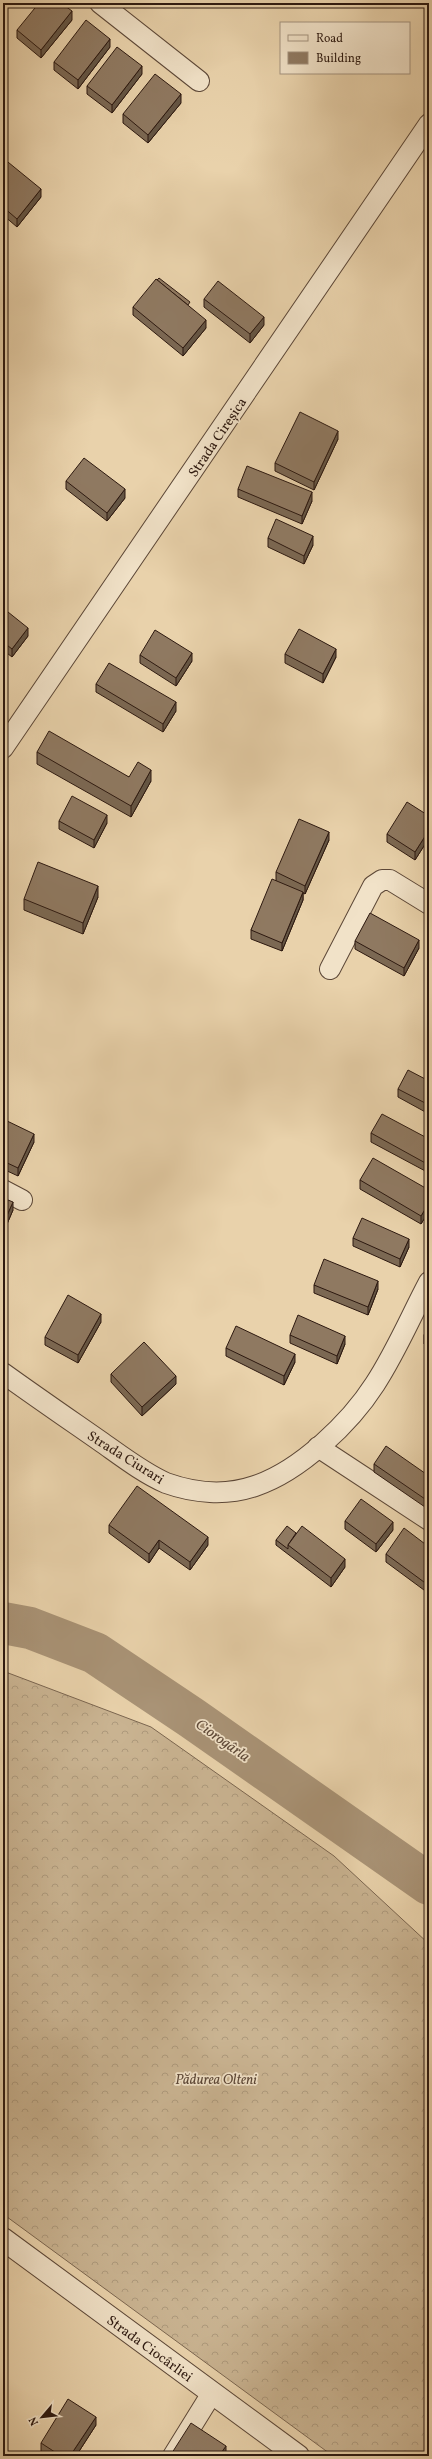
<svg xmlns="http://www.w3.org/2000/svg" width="432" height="2459" font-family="Vollkorn,serif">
<defs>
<pattern id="forest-crowns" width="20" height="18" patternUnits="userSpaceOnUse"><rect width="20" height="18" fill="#c9b391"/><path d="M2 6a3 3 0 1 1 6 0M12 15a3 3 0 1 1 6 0" fill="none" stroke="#ad997c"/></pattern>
</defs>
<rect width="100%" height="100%" fill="#e9d2ab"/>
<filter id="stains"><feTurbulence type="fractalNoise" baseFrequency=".005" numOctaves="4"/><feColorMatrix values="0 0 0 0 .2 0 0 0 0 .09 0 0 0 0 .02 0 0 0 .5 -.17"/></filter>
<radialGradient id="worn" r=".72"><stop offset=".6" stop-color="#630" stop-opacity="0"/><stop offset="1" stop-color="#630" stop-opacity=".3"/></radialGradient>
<polygon fill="url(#forest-crowns)" stroke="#7b6650" points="3,1671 151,1727 334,1856 429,1944 429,2456 333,2456 3,2214"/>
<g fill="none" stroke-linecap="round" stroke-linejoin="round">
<polyline stroke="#a99376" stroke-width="42" points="3,1623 30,1628 95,1653 192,1718 429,1884"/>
<defs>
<g id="minor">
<polyline points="100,3 199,81"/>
<polyline points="3,748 429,124"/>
<polyline points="330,969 373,886 382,880 390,880 429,904"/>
<polyline points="3,1190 22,1200"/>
<path d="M3,1373C35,1396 67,1418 100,1441C120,1455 143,1473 166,1483C194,1493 226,1496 255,1486C300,1471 350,1423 375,1384C396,1352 411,1316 429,1282"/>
<polyline points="318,1447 429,1520"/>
<polyline points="173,2456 212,2393"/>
</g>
<polyline id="tertiary" points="3,2239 298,2456"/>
</defs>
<use href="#minor" stroke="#5c4737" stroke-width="22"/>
<use href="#tertiary" stroke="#5c4737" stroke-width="24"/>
<use href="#minor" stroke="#f1e2c8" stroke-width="20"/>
<use href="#tertiary" stroke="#f1e2c8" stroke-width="22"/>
</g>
<g fill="#7b6853" stroke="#2d1910">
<polygon points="72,20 41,58 17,38 17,30"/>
<polygon points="110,47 78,89 54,70 54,62"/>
<polygon points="142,74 112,113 87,94 87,86"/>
<polygon points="181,103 148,143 123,123 123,114"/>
<polygon points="3,158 41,197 17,227 3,215"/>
<polygon points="204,299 264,325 250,343 204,307"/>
<polygon points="133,307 190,307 206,328 183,356 133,315"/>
<polygon points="338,439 314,490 275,471 275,463"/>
<polygon points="66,481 125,498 107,521 66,489"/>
<polygon points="238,489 312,501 302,524 238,497"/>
<polygon points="268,538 313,545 304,564 268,547"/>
<polygon points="3,608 28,636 12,657 3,650"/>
<polygon points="285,654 336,657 323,683 285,663"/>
<polygon points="140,655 192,661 176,686 140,663"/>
<polygon points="96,684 176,711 163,732 96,692"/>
<polygon points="37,752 129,777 151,781 131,817 37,764"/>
<polygon points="429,816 429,838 415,860 387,842 387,834"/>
<polygon points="59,821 107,823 94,848 59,829"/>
<polygon points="329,840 305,894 303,893 303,900 282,951 251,939 251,930 276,881 276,872"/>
<polygon points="98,897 83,934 24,910 24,899"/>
<polygon points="355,941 419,948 404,976 355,949"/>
<polygon points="429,1081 429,1114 398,1097 398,1089"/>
<polygon points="3,1119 34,1142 18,1176 3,1169"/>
<polygon points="371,1133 429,1139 429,1173 371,1142"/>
<polygon points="360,1180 429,1190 429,1211 421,1224 360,1189"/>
<polygon points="3,1198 13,1210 4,1231 3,1230"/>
<polygon points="353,1238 409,1247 400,1267 353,1246"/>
<polygon points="314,1285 378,1289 368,1315 314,1293"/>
<polygon points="101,1322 78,1363 45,1345 45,1337"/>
<polygon points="429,1328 429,1347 424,1344 424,1335"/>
<polygon points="290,1335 345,1344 337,1364 290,1343"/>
<polygon points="226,1348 295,1362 284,1385 226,1356"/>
<polygon points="111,1374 176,1384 142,1416 111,1382"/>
<polygon points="429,1396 429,1406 428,1406 428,1397"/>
<polygon points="374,1464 429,1476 429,1502 425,1507 374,1472"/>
<polygon points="345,1521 393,1530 376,1552 345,1529"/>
<polygon points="109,1525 208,1545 190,1570 159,1548 149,1563 109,1533"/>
<polygon points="296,1533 345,1567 331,1587 276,1545 276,1540"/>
<polygon points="429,1547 428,1593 386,1562 386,1554"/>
<polygon points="96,2425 76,2456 48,2456 41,2451 41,2443"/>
</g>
<g fill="#645544" stroke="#2d1910">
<polygon points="72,11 72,20 41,58 41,50"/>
<polygon points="110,39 110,47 78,89 78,80"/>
<polygon points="142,66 142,74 112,113 112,105"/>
<polygon points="181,94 181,103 148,143 148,135"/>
<polygon points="41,189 41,197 17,227 17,219"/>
<polygon points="264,317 264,325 250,343 250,334"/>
<polygon points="206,320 206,328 183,356 183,348"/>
<polygon points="338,431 338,439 314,490 314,482"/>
<polygon points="125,489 125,498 107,521 107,513"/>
<polygon points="312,492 312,501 302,524 302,516"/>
<polygon points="313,536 313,545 304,564 304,556"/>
<polygon points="28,628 28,636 12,657 12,649"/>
<polygon points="336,649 336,657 323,683 323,674"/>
<polygon points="192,653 192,661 176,686 176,678"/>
<polygon points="176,702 176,711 163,732 163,724"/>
<polygon points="151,770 151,781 131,817 131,806"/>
<polygon points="107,815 107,823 94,848 94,840"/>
<polygon points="429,830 429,838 415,860 415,852"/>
<polygon points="329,832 329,840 305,894 305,886"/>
<polygon points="98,886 98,897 83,934 83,923"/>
<polygon points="303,892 303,900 282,951 282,943"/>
<polygon points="419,940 419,948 404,976 404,968"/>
<polygon points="34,1134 34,1142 18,1176 18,1168"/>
<polygon points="13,1202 13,1210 4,1231 4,1222"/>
<polygon points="429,1203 429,1211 421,1224 421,1216"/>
<polygon points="409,1239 409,1247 400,1267 400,1259"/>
<polygon points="378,1281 378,1289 368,1315 368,1307"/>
<polygon points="101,1314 101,1322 78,1363 78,1355"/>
<polygon points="345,1336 345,1344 337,1364 337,1356"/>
<polygon points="295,1354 295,1362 284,1385 284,1376"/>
<polygon points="176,1376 176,1384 142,1416 142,1407"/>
<polygon points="429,1494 429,1502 425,1507 425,1499"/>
<polygon points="393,1522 393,1530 376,1552 376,1544"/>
<polygon points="208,1537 208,1545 190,1570 190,1562"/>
<polygon points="159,1540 159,1548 149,1563 149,1554"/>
<polygon points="345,1559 345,1567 331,1587 331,1578"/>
<polygon points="429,1584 429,1592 428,1593 428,1585"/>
<polygon points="96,2417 96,2425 76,2456 70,2456"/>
<polygon points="226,2446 226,2456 219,2456"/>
</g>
<g fill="#8f7961" stroke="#2d1910">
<polygon points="39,3 61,3 72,11 41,50 17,30"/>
<polygon points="86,20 110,39 78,80 54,62"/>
<polygon points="117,47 142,66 112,105 87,86"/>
<polygon points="155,74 181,94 148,135 123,114"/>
<polygon points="3,158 41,189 17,219 3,207"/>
<polygon points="159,278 190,302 188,305 157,280"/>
<polygon points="156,279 206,320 183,348 133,307"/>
<polygon points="218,281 264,317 250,334 204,299"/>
<polygon points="300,412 338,431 314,482 275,463"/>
<polygon points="84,458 125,489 107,513 66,481"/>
<polygon points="247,466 312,492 302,516 238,489"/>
<polygon points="276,519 313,536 304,556 268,538"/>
<polygon points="3,608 28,628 12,649 3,642"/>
<polygon points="299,629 336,649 323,674 285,654"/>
<polygon points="155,630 192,653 176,678 140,655"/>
<polygon points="109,663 176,702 163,724 96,684"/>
<polygon points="49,731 129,777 138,762 151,770 131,806 37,752"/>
<polygon points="72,796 107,815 94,840 59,821"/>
<polygon points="407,802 429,816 429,830 415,852 387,834"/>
<polygon points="299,819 329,832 305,886 276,872"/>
<polygon points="38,862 98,886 83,923 24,899"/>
<polygon points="272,879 303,892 282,943 251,930"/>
<polygon points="370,913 419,940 404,968 355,941"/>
<polygon points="408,1070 429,1081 429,1105 398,1089"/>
<polygon points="382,1114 429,1139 429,1165 371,1133"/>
<polygon points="3,1119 34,1134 18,1168 3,1161"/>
<polygon points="373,1158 429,1190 429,1203 421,1216 360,1180"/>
<polygon points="3,1198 13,1202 4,1222 3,1222"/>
<polygon points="362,1218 409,1239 400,1259 353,1238"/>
<polygon points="324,1259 378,1281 368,1307 314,1285"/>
<polygon points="68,1295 101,1314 78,1355 45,1337"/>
<polygon points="298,1315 345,1336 337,1356 290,1335"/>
<polygon points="236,1326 295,1354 284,1376 226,1348"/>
<polygon points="429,1328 429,1339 424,1335"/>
<polygon points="144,1342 176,1376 142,1407 111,1374"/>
<polygon points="386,1446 429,1476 429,1494 425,1499 374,1464"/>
<polygon points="137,1486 208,1537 190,1562 159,1540 149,1554 109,1525"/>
<polygon points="361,1499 393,1522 376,1544 345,1521"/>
<polygon points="287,1526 296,1533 288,1545 288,1549 276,1540"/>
<polygon points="302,1526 345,1559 331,1578 288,1545"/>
<polygon points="404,1528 429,1547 429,1584 428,1585 386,1554"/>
<polygon points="68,2399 96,2417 70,2456 61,2456 41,2443"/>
<polygon points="191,2423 226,2446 219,2456 170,2456"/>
</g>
<g text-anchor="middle" stroke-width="3.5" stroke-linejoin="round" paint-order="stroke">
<g font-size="14" fill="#2d1910" stroke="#f1e2c8">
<text transform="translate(217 437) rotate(-56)" y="5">Strada Cireșica</text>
<text transform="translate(126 1457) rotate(32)" y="5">Strada Ciurari</text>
<text transform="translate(150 2348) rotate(36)" y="5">Strada Ciocârliei</text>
</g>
<g font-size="14" font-style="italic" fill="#5c4737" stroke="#f1e2c8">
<text x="216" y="2084">Pădurea Olteni</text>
</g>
<g font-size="15" font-style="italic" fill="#5f4a39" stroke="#f1e2c8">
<text transform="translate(223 1740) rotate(35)" y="5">Ciorogârla</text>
</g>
</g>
<rect width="432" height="2459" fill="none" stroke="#e9d2ab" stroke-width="16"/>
<rect x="4" y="4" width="424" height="2451" fill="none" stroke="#2d1910" stroke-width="2"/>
<rect x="8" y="8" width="416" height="2443" fill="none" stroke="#2d1910"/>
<rect x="280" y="22" width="130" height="52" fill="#f1e2c8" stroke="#a3927e"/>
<rect x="288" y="35" width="20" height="6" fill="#f1e2c8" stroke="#a3927e"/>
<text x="316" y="42" font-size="12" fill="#2d1910">Road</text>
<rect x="288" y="52" width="20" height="12" fill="#8f7961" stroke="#a3927e"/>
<text x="316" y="62" font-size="12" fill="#2d1910">Building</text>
<g transform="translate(42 2417) rotate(242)" stroke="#f1e2c8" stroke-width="3" paint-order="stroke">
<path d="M0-3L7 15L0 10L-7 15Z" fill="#2d1910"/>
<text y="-6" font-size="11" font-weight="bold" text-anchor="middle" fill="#2d1910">N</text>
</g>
<rect width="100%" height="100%" filter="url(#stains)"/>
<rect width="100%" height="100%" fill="url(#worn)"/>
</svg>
